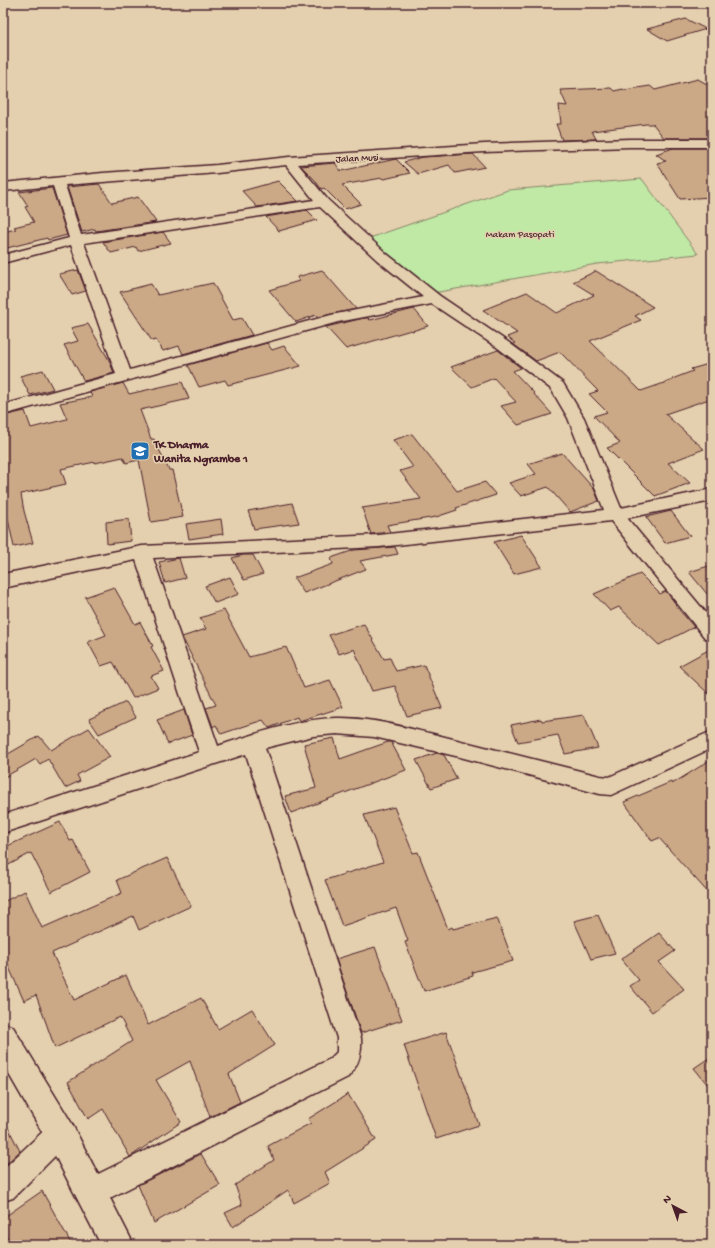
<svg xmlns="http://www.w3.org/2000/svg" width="715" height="1248" font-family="'Gochi Hand',sans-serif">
<rect width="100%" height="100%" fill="#e4d0ae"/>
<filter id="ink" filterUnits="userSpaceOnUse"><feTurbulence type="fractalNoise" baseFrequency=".025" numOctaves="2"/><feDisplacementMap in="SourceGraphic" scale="8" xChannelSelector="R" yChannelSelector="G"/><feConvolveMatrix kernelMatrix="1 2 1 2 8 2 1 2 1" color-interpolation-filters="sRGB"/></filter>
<g filter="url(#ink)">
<polygon fill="#c0e9a5" stroke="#858468" points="642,179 698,254 597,264 433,293 367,239 508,190"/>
<g fill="#cba986" stroke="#4a1f2b">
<polygon points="686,19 706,29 667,41 647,29"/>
<polygon points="698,79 712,87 712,138 664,138 653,124 646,124 592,131 596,139 562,140 556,124 561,124 559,105 567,106 560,90 611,88 614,91 623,89 624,90 650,86 655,90"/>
<polygon points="673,148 712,148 712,197 680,199 657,163 666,161 656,154"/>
<polygon points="473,154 485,167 455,173 449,165 418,174 404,162 423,157"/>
<polygon points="396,159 410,173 384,179 382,178 342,185 361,204 345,209 324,188 321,189 315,180 301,166 335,163 341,171"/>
<polygon points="278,181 298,201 257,207 242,191"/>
<polygon points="99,184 112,203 138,197 156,222 96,231 95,229 82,232 67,187"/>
<polygon points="52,188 67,235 48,240 47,238 3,249 3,232 16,229 14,227 34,222 25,207 28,206 19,192"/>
<polygon points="307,210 317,220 279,231 266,217"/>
<polygon points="163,232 171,243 138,251 136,247 111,253 103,242"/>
<polygon points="78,270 86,291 72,295 59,274"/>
<polygon points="322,270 356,309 318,317 316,315 296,322 269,290 299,281 297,277"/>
<polygon points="596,271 653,307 635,316 641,320 590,341 641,391 673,380 672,379 693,371 691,369 712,363 712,398 665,414 704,449 668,463 690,483 655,496 607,448 620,443 594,416 607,412 589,394 598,391 560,352 536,361 513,344 515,343 507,337 517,333 483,310 527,292 557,313 594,295 573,282"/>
<polygon points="213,283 233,320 242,318 252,335 183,354 179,346 163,351 156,340 152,341 120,292 151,284 158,295"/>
<polygon points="414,309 428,326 412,331 411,330 346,349 326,327 364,318 368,318 370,320"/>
<polygon points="88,324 109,360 114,373 84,381 64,345 78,341 71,328"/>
<polygon points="267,343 272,350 284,346 301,366 228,385 225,380 199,387 188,365"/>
<polygon points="498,350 521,368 513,371 534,393 533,393 552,414 518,425 501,406 516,402 494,378 472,387 451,367"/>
<polygon points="43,370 53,389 30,395 20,376"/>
<polygon points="182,382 189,399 140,410 151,439 154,439 169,470 172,470 183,517 151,522 139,460 126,463 123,457 95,463 95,462 61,469 66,484 21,494 24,511 33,543 14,547 3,496 3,416 25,411 31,428 67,419 60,403 92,397 90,392 123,383 129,394"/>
<polygon points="412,434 457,491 485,482 496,495 456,508 457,510 436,517 387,525 390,532 371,534 362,508 421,499 400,471 413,467 393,440"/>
<polygon points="562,453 594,489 599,501 570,512 548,487 521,496 509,483 536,474 528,464"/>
<polygon points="292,503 299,523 254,529 248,511"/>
<polygon points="671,511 690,536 665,543 646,517"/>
<polygon points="129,519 131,541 107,544 106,522"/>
<polygon points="221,519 223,534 189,539 186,524"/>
<polygon points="521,535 542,567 514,574 494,542"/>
<polygon points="395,547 398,554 360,561 366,569 304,593 294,578 333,564 331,558 354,550"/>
<polygon points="243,555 253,555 263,574 244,580 232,558"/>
<polygon points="179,558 185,578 165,583 159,562"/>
<polygon points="712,565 712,600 689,572"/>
<polygon points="640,574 660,594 666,591 676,604 675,605 694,627 659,645 619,607 610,611 594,594"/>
<polygon points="230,577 239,594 215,603 205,586"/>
<polygon points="114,587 135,624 140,622 153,646 151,647 164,671 151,676 158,688 133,698 113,662 101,666 88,642 106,635 85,597"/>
<polygon points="224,610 249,657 286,647 304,688 330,680 343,707 299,721 297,717 269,728 263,720 221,734 216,725 213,727 206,708 216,705 182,637 206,629 200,618"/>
<polygon points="364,624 384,659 390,658 396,671 424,665 442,708 407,716 395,686 372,691 354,649 339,654 329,635"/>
<polygon points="712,648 712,697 679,666"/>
<polygon points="126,702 136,717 99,734 89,719"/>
<polygon points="184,710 192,735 168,744 157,720"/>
<polygon points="584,715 598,748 565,754 558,735 518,742 511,725 541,719 542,721"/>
<polygon points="89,728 110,757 77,775 80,781 65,788 48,759 40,764 36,759 3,778 3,757 39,736 51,750"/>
<polygon points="334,738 340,759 388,742 391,742 406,770 291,813 285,796 316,788 304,744"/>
<polygon points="437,753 444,755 457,779 431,788 416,760"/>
<polygon points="712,759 712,897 659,838 652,841 624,802 671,782 672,784"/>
<polygon points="394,807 413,853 418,852 448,929 452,927 453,929 497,918 513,961 472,972 473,976 424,991 405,942 408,941 396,908 342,926 325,880 383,862 364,815"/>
<polygon points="60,822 70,841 73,840 90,872 51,892 31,853 3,868 3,848"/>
<polygon points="167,858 191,906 139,930 133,916 52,953 74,1000 126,975 148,1025 201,998 218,1029 252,1009 275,1045 229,1074 240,1102 210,1117 190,1061 156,1080 181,1122 130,1157 103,1109 88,1119 68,1082 132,1041 120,1017 55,1048 36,995 24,1001 3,954 3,902 25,891 42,928 122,893 117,880"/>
<polygon points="598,915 615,953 591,959 574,921"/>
<polygon points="659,933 675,951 659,962 684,989 652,1012 630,986 639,980 621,959"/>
<polygon points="375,947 402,1020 361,1033 336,959"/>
<polygon points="446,1032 479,1125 436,1139 404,1045"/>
<polygon points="712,1056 712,1090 694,1068"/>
<polygon points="348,1094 376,1140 325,1172 330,1183 294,1203 288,1190 233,1227 225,1213 242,1205 235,1185 274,1160 268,1146 311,1123 308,1119"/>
<polygon points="3,1118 20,1151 3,1167"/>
<polygon points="201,1154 220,1185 154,1223 138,1185"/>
<polygon points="42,1191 72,1245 11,1245 3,1229 3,1218"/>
</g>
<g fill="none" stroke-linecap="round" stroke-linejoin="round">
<defs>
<g id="minor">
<path d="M630,139H712V147H630L484,152L298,164L328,200L387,254L440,296L508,342L563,383L584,418L621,508L712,489V501L627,518L712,620V640L705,638L611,521L379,547L153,558L218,746C255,734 297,719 336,718C367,717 399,726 429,733C486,747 543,762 600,776L609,777L712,731V748L611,795L600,794L460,757L374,737L337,734L313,736L265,748L361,1038C362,1053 359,1065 348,1077L102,1202L92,1205L82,1202L79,1192L82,1182L330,1059L337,1052V1038L246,754L3,833V815L199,752L136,560L3,588V574L142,546L379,535L604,510L568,418L551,389L498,348L432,304L338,322L3,415V405L116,374L71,245L3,263V255L69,238L53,186L3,191V183L103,173L217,165L289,157L484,144ZM286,165L314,200L81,235L65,185L217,173ZM320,207L377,260L423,297L331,315L130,370L84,243Z"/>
<polygon points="60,1120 69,1124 73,1133 69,1142 13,1198 3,1201 3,1169 51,1124"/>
</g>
<polygon id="secondary" points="3,1023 13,1027 71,1122 134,1245 101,1245 49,1144 3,1064"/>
</defs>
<use href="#minor" stroke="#4a1f2b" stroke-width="3"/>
<use href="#secondary" stroke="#4a1f2b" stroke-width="3"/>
<use href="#minor" fill="#e4d0ae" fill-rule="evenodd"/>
<use href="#secondary" fill="#e4d0ae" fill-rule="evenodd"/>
</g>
</g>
<defs>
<symbol id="school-square" viewBox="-11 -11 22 22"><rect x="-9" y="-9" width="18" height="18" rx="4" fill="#1f6fb2" stroke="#e4d0ae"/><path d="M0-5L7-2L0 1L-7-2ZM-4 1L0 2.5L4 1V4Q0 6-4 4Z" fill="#fff"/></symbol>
</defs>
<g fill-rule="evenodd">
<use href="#school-square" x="129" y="440" width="22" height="22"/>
</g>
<g text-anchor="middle" stroke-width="3" stroke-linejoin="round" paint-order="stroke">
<g font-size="10" fill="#4a1f2b" stroke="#e4d0ae">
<text transform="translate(357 157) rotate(-3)" y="4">Jalan Musi</text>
</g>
<g font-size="10" fill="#563337" stroke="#e4d0ae">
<text x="520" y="237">Makam Pasopati</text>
</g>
<g font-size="12" font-weight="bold" fill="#4a1f2b" stroke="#e4d0ae" text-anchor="start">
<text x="154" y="448">TK Dharma<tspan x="154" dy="14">Wanita Ngrambe 1</tspan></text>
</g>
</g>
<rect width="715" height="1248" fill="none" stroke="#e4d0ae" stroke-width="16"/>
<rect x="8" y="8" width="699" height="1232" fill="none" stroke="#4a1f2b" stroke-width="1.5" filter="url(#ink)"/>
<g transform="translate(673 1206) rotate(319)" stroke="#e4d0ae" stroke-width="3" paint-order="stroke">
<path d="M0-3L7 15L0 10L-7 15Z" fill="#4a1f2b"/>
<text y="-6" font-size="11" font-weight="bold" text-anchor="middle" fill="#4a1f2b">N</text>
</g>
</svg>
